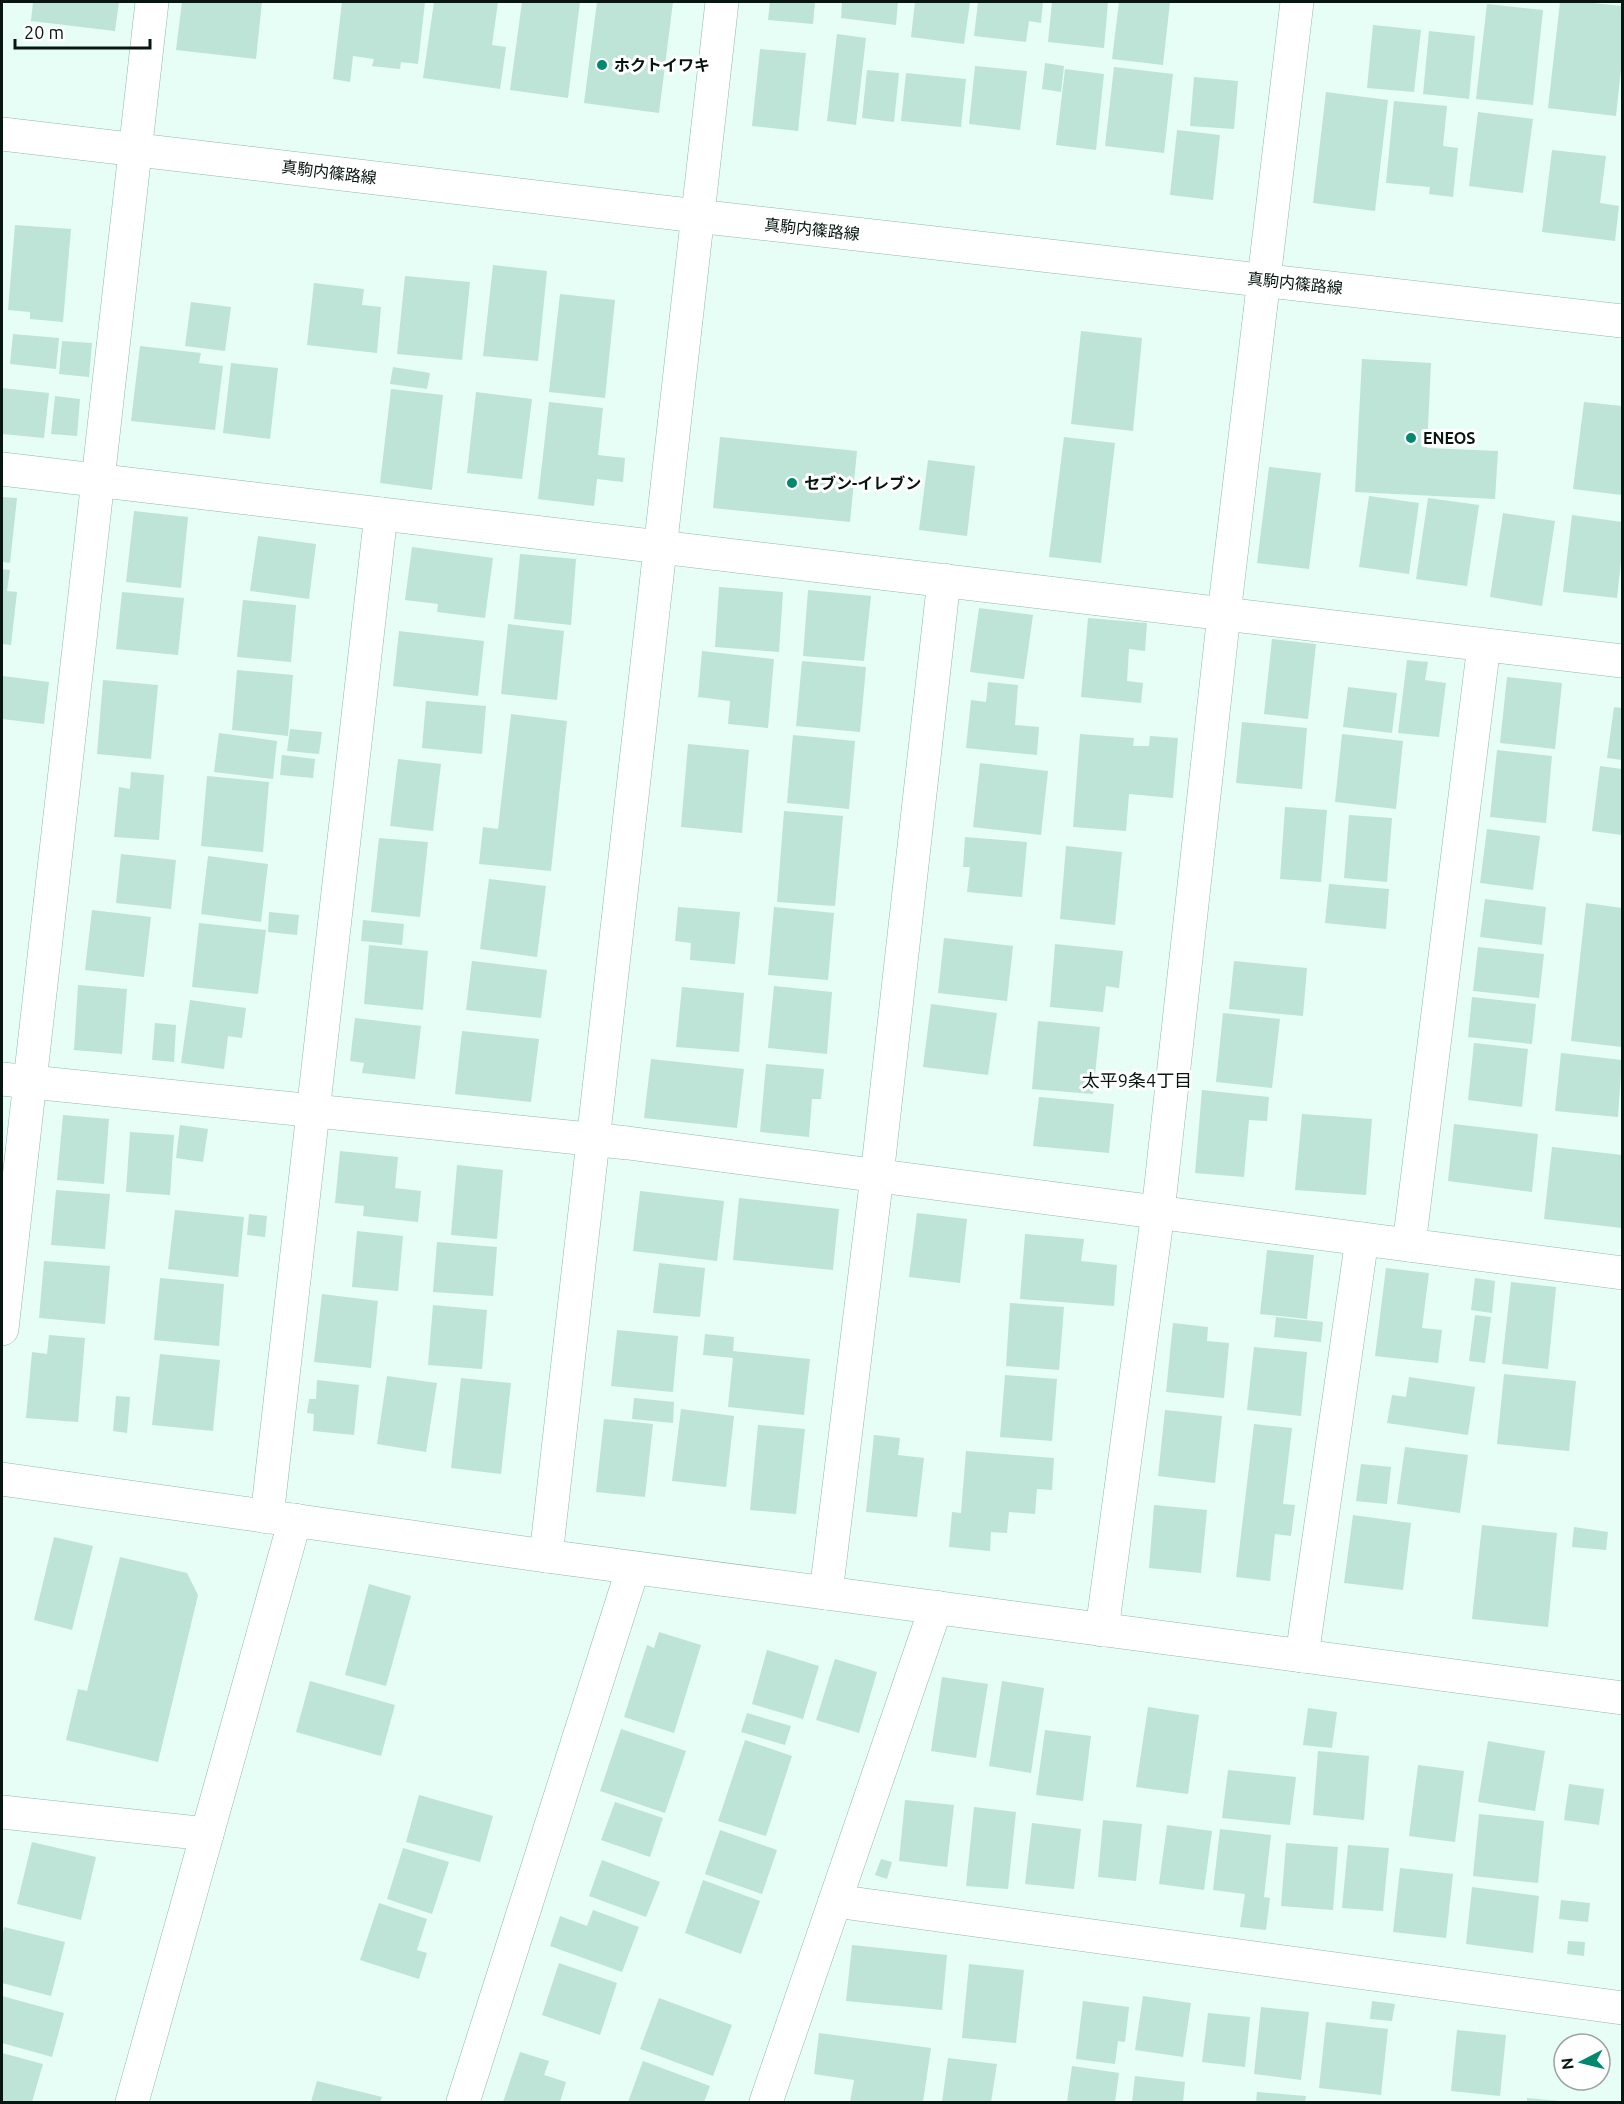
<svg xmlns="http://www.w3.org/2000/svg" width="1624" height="2104" font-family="Ubuntu,'Noto Sans JP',sans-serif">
<rect width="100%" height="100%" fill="#e6fef6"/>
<g fill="#bde4d7">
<polygon points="33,2 119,2 115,31 31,21"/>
<polygon points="182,2 262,2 256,59 176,50"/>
<polygon points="342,2 425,2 418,64 401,62 400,69 372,66 374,59 353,56 350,82 333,79"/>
<polygon points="434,2 498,2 492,45 506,47 500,89 423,78"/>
<polygon points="522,2 580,2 568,98 510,90"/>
<polygon points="597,2 673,2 659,113 584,103"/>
<polygon points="770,2 815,2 813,24 768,20"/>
<polygon points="842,2 898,2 896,25 841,18"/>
<polygon points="915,2 970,2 964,44 911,37"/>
<polygon points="978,2 1043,2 1041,23 1029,21 1026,42 974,36"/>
<polygon points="1052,2 1108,2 1104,48 1048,42"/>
<polygon points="1119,2 1170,2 1163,65 1112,59"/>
<polygon points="1560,2 1583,2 1622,6 1622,60 1616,116 1548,108"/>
<polygon points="1487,4 1543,10 1533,105 1476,99"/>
<polygon points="1373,25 1421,30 1414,92 1367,88"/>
<polygon points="1429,31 1475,36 1469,99 1423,94"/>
<polygon points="837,34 866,38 856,125 827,121"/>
<polygon points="760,49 806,53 798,131 752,126"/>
<polygon points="1045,63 1064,66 1061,92 1042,89"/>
<polygon points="975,66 1027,71 1020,130 969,124"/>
<polygon points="1114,67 1173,74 1164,153 1105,146"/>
<polygon points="1065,69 1104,74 1096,150 1056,145"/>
<polygon points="867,70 899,73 894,122 862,118"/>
<polygon points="906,73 966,79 961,127 901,121"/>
<polygon points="1194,77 1238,81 1234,129 1190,126"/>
<polygon points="1326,92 1388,100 1375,211 1313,203"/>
<polygon points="1394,101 1447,106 1443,146 1458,148 1453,197 1429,194 1430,187 1386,183"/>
<polygon points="1478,112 1533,119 1523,193 1469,186"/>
<polygon points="1177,130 1220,135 1213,200 1170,195"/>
<polygon points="1552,150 1606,156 1600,203 1619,206 1615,241 1542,232"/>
<polygon points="15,225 71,229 63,322 30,319 30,312 8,310"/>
<polygon points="493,265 547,271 538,361 483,356"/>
<polygon points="405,276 470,282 462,360 397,354"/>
<polygon points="314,283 364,289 362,305 381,307 377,353 307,345"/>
<polygon points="560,294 615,300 605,398 549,392"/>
<polygon points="191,302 231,307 225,351 185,346"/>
<polygon points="1081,331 1142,338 1133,431 1071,424"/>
<polygon points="13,334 59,338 56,369 10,364"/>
<polygon points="62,341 92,343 89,377 59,374"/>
<polygon points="140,346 201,353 199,363 223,366 215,430 131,421"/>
<polygon points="1362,359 1431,363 1427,448 1498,451 1495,499 1355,492"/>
<polygon points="231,363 278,368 270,439 223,433"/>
<polygon points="393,367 430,373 427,389 390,384"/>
<polygon points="2,388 49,393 44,438 2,434"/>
<polygon points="391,389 443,395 432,490 380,483"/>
<polygon points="476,392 532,399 522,479 467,473"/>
<polygon points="55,396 80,399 77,436 51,434"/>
<polygon points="549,402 603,408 598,455 625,458 623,482 597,479 594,506 538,499"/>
<polygon points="1584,402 1622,406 1622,495 1573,489"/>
<polygon points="720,437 857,451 850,522 713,508"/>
<polygon points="1064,437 1115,443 1101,563 1049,557"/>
<polygon points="928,460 975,466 967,536 919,530"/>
<polygon points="1269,467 1321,473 1309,569 1257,563"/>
<polygon points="1369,496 1419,503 1409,574 1359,567"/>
<polygon points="2,497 17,498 10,563 2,562"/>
<polygon points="1428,498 1479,505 1467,586 1416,579"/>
<polygon points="134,511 188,517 181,588 126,582"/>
<polygon points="1503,513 1555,521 1542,606 1490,597"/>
<polygon points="1572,515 1622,522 1622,553 1617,598 1563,592"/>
<polygon points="258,536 316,544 309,599 250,591"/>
<polygon points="412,547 493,558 485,618 437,612 438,604 405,600"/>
<polygon points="520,554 576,559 571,625 514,619"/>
<polygon points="2,569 10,570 7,591 17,592 11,645 2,644"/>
<polygon points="719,587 783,592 779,652 715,647"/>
<polygon points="808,590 871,596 864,661 803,656"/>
<polygon points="122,592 184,598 178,655 116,649"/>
<polygon points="243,600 296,605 291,662 237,657"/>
<polygon points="979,608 1033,615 1024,679 970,672"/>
<polygon points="1088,618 1147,623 1145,651 1129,649 1127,681 1143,683 1141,703 1081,697"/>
<polygon points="508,624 564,631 557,700 501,694"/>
<polygon points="399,631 484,641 478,696 393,686"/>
<polygon points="1272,639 1316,644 1308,719 1264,714"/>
<polygon points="702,651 774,659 768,728 728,724 730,701 698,697"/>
<polygon points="1407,660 1428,662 1425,680 1446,683 1439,737 1398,733"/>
<polygon points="802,661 866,667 860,732 796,726"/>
<polygon points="237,670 293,675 288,736 232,730"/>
<polygon points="3,676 49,682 44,724 2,719"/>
<polygon points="1507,677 1562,683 1555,749 1500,743"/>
<polygon points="103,680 158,685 151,759 97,754"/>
<polygon points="988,682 1018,685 1015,725 1039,727 1037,755 966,748 971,700 986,702"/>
<polygon points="1348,687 1397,693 1392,733 1343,727"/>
<polygon points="426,701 486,706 482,754 422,748"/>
<polygon points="1614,707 1622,708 1622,760 1607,758"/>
<polygon points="511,714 567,721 551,871 479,864 483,827 498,829"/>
<polygon points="1242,722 1307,728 1302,789 1236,783"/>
<polygon points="290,729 322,732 319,754 287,751"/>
<polygon points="219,733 277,741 273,779 214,772"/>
<polygon points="1080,734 1134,738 1133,746 1149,746 1150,736 1178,738 1173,798 1129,794 1126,831 1073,827"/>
<polygon points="1342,734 1403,741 1396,809 1335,802"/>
<polygon points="793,735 855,741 849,809 787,803"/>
<polygon points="688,744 749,750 742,833 681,827"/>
<polygon points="1497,750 1552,756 1546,823 1490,817"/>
<polygon points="282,755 315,759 313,778 280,775"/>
<polygon points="398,759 441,764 433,831 390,826"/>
<polygon points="980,763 1048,771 1041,835 973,827"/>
<polygon points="1600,766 1622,769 1622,835 1592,831"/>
<polygon points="131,772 164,775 159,840 114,837 119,787 130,789"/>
<polygon points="207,776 269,782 263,852 201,846"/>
<polygon points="1285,807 1327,810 1321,882 1280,879"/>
<polygon points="784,811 843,816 835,906 777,902"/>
<polygon points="1349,815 1392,818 1387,882 1344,878"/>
<polygon points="1487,829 1540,836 1533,890 1480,883"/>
<polygon points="965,837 1027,842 1022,897 967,892 970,867 963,867"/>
<polygon points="379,838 428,842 420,917 371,912"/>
<polygon points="1066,846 1122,852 1115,925 1060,919"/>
<polygon points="121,854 176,860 171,909 116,903"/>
<polygon points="208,856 268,864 261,922 201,914"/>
<polygon points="489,879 546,886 537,957 480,949"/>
<polygon points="1329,884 1389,889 1386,929 1325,923"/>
<polygon points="1485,899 1546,907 1542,945 1480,937"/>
<polygon points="1586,903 1622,908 1622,1047 1571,1041"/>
<polygon points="678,907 740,912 735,964 690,960 691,943 675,941"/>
<polygon points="774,907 834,913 828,980 768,975"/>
<polygon points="92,910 151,917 144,977 85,970"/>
<polygon points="269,912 299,915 297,935 268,932"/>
<polygon points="363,920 404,924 402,945 361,941"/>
<polygon points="199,923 266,930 258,994 192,987"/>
<polygon points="944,938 1013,946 1007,1001 938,993"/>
<polygon points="1055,944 1123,951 1119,988 1106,986 1103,1012 1050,1007"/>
<polygon points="369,945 428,951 423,1010 364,1004"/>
<polygon points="1478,947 1544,954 1539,998 1473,991"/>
<polygon points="472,961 547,970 541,1018 466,1010"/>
<polygon points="1234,961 1307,968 1303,1016 1229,1009"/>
<polygon points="78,985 127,989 122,1054 74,1050"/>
<polygon points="774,986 832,992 827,1054 768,1048"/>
<polygon points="682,987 744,993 739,1052 676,1047"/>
<polygon points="1472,997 1536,1004 1532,1044 1468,1037"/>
<polygon points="190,1000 246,1008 242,1038 228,1036 224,1069 181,1063"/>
<polygon points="931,1004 997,1013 988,1075 923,1067"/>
<polygon points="1223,1013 1280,1019 1272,1088 1216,1082"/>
<polygon points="355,1018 421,1026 415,1079 362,1073 364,1063 350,1061"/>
<polygon points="1038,1021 1100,1027 1093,1094 1032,1089"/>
<polygon points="155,1023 176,1025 174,1062 152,1060"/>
<polygon points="462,1031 539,1039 531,1102 455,1094"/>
<polygon points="1474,1043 1528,1049 1522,1107 1468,1100"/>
<polygon points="1561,1053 1622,1060 1618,1117 1555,1111"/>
<polygon points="651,1059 744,1069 737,1128 644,1118"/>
<polygon points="766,1064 824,1069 821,1099 812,1099 809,1137 760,1132"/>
<polygon points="1202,1090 1269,1097 1267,1121 1249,1120 1244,1177 1195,1173"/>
<polygon points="1039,1097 1114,1104 1109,1153 1033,1146"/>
<polygon points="1302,1114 1372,1119 1366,1195 1295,1190"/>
<polygon points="63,1115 109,1119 104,1184 57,1180"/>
<polygon points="1454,1124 1538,1134 1532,1192 1448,1181"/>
<polygon points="180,1125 208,1129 203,1162 176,1158"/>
<polygon points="130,1132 174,1135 170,1195 126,1192"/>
<polygon points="1552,1147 1622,1155 1622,1228 1544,1219"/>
<polygon points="340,1151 398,1157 395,1188 421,1191 418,1222 363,1216 364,1206 335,1203"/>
<polygon points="457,1165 503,1170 497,1239 451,1235"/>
<polygon points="56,1190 110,1194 105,1249 51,1245"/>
<polygon points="640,1191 724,1201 717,1261 633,1251"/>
<polygon points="739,1198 839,1209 833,1270 733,1260"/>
<polygon points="175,1210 244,1217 238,1277 168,1269"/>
<polygon points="917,1213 967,1219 960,1283 909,1277"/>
<polygon points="249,1214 267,1216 265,1237 247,1235"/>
<polygon points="357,1231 403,1236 398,1291 352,1287"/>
<polygon points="1025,1234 1084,1239 1081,1261 1117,1265 1114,1306 1020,1299"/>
<polygon points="437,1242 497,1247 493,1296 433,1292"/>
<polygon points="1267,1250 1314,1255 1307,1319 1260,1314"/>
<polygon points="44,1261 110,1266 105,1324 39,1318"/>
<polygon points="659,1263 705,1268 700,1317 653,1313"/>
<polygon points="1386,1268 1429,1273 1422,1328 1442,1330 1438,1363 1375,1356"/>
<polygon points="160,1278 224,1284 219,1346 154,1340"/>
<polygon points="1475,1278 1495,1281 1492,1313 1471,1310"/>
<polygon points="1511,1282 1556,1287 1548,1369 1502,1364"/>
<polygon points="322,1294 378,1301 371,1368 314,1362"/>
<polygon points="1010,1303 1064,1307 1059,1370 1006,1366"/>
<polygon points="433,1305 487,1310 482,1369 428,1365"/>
<polygon points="1475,1315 1491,1317 1485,1363 1469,1361"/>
<polygon points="1276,1317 1323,1322 1321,1342 1274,1337"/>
<polygon points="1173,1323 1208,1327 1207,1341 1229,1343 1224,1398 1166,1392"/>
<polygon points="617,1330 678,1336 673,1392 611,1386"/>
<polygon points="705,1334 734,1337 733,1351 810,1359 804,1415 728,1407 733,1358 703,1355"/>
<polygon points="49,1335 85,1338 78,1422 26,1418 32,1352 47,1354"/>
<polygon points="1254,1347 1307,1352 1301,1416 1247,1410"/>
<polygon points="160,1354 220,1360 213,1431 152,1425"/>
<polygon points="1504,1374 1576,1381 1569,1451 1497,1444"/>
<polygon points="1005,1375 1057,1379 1052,1441 1000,1437"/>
<polygon points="387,1376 437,1383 426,1452 377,1444"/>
<polygon points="1409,1377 1475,1387 1468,1435 1387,1423 1392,1395 1406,1397"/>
<polygon points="461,1378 511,1383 501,1474 451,1468"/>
<polygon points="317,1380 359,1385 354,1435 313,1431 314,1414 307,1413 309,1399 316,1399"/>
<polygon points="116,1396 130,1397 127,1433 113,1431"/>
<polygon points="634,1398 674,1402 673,1423 632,1419"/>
<polygon points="681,1409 734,1416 726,1487 672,1481"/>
<polygon points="1165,1410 1222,1416 1215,1483 1158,1476"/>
<polygon points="604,1419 653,1424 645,1497 596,1492"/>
<polygon points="1254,1424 1292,1428 1283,1504 1295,1505 1291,1536 1275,1534 1270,1581 1236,1577"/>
<polygon points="758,1425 805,1429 796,1514 750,1510"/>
<polygon points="874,1435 900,1438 898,1455 924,1458 917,1517 866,1512"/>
<polygon points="1405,1447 1468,1455 1460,1513 1397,1504"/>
<polygon points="966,1451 1054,1458 1052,1490 1037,1489 1035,1514 1009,1512 1007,1533 991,1532 990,1551 949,1547 952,1512 961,1513"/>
<polygon points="1361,1464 1391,1467 1387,1504 1356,1501"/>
<polygon points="1154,1505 1207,1510 1201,1573 1149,1568"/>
<polygon points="1353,1515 1411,1523 1403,1590 1344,1583"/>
<polygon points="1482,1525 1557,1533 1548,1627 1472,1619"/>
<polygon points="1574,1527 1608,1532 1606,1550 1572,1547"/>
<polygon points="54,1537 93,1546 72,1630 34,1620"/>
<polygon points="120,1557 187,1573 198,1595 158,1762 66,1740 78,1689 87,1691"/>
<polygon points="369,1584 411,1596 386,1686 345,1675"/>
<polygon points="659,1632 701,1645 674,1733 624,1717 647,1645 654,1648"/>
<polygon points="767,1650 819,1666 803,1719 752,1704"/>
<polygon points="835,1659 877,1672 859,1733 816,1720"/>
<polygon points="942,1677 988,1684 976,1758 931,1751"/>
<polygon points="310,1681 395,1705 381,1756 296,1732"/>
<polygon points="1002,1681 1044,1688 1031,1773 989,1766"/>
<polygon points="1148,1707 1199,1715 1188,1794 1136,1787"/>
<polygon points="1308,1708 1337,1712 1332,1748 1303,1745"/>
<polygon points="747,1713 791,1726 785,1745 741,1732"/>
<polygon points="621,1729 686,1751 665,1813 600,1791"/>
<polygon points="1045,1730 1091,1736 1083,1801 1036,1795"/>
<polygon points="745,1740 792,1756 766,1836 718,1821"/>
<polygon points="1488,1741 1545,1751 1535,1811 1478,1802"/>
<polygon points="1318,1751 1369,1756 1364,1820 1313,1815"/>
<polygon points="1418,1765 1464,1771 1455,1842 1409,1836"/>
<polygon points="1228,1770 1296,1777 1290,1825 1222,1818"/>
<polygon points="1569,1784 1604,1789 1599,1825 1564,1820"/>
<polygon points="419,1795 493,1816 480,1862 406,1842"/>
<polygon points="905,1800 954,1805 947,1867 899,1861"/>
<polygon points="615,1802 663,1818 650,1857 601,1840"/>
<polygon points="974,1807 1016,1812 1008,1889 966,1886"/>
<polygon points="1479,1814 1544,1821 1538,1883 1473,1876"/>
<polygon points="1103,1820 1142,1824 1136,1881 1098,1877"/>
<polygon points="1032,1823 1081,1829 1074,1889 1025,1884"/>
<polygon points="1167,1825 1212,1831 1204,1890 1159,1884"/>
<polygon points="1220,1829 1271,1835 1264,1897 1270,1898 1266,1930 1240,1927 1245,1894 1213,1890"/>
<polygon points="720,1830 777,1850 762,1894 705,1874"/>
<polygon points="32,1842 96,1857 81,1920 17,1904"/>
<polygon points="1286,1843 1338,1847 1333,1910 1281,1906"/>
<polygon points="1348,1845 1389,1848 1383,1911 1342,1908"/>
<polygon points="403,1848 449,1862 432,1914 387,1899"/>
<polygon points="881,1859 892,1862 887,1879 875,1875"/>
<polygon points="602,1860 660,1882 646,1917 589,1896"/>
<polygon points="1400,1868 1453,1874 1446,1938 1393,1932"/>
<polygon points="703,1880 760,1901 741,1954 685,1933"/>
<polygon points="1472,1887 1539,1896 1533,1953 1466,1944"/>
<polygon points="1561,1900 1590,1903 1588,1922 1559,1919"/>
<polygon points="379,1903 427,1919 417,1950 427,1953 419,1979 360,1960"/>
<polygon points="593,1910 639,1927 622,1972 550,1946 560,1916 587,1926"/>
<polygon points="4,1927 65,1942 51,1996 2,1983 2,1938"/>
<polygon points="1568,1941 1585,1942 1584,1956 1567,1954"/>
<polygon points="852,1945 947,1955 942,2010 846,2001"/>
<polygon points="559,1963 617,1983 600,2035 542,2015"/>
<polygon points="969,1964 1024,1970 1016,2043 962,2038"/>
<polygon points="2,1996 64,2013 52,2057 2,2043"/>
<polygon points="1143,1996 1191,2003 1183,2057 1135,2050"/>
<polygon points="659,1998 732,2025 713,2076 640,2049"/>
<polygon points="1083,2001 1129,2007 1125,2042 1118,2041 1115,2064 1076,2059"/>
<polygon points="1372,2001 1395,2004 1392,2021 1370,2019"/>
<polygon points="1261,2007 1309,2012 1301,2080 1254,2074"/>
<polygon points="1208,2013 1250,2017 1245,2067 1202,2062"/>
<polygon points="1326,2022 1388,2029 1381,2095 1319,2088"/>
<polygon points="1457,2030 1506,2035 1500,2096 1451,2091"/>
<polygon points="819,2033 931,2048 923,2102 850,2102 854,2080 814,2074"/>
<polygon points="520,2052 549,2061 544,2075 566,2082 560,2102 503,2102"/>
<polygon points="2,2053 43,2064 32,2102 2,2102"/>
<polygon points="948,2058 997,2064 991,2102 942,2102"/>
<polygon points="643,2061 710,2086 704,2102 628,2102"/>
<polygon points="1072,2066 1119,2073 1115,2102 1067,2102"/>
<polygon points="1135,2076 1185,2082 1183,2102 1132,2102"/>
<polygon points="317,2081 382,2097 380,2102 311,2102"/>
<polygon points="1257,2092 1306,2096 1305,2102 1256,2102"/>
<polygon points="1527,2098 1560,2101 1560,2102 1527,2102"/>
</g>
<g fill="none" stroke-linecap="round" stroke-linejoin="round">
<defs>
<g id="minor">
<polyline points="2,469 1622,661"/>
<polyline points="2,1079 628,1143 1622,1273"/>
<polyline points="1409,1245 1484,645"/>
<polyline points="2,1329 152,2"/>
<polyline points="2,1479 546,1556 1622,1698"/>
<polyline points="267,1517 381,514"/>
<polyline points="546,1556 722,2"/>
<polyline points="826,1593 877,1176 944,580"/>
<polyline points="1102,1630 1158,1212 1224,614 1297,2"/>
<polyline points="1302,1656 1362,1239"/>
<polyline points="2,1812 207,1834"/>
<polyline points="835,1901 1622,2008"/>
<polyline points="132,2102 295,1520"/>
<polyline points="463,2102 633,1568"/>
<polyline points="766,2102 936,1607"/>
</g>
<polyline id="primary" points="2,134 697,216 1622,321"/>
</defs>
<use href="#minor" stroke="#93b8ac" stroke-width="34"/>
<use href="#primary" stroke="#93b8ac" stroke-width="34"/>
<use href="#minor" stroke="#fff" stroke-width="33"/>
<use href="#primary" stroke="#fff" stroke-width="33"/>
</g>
<g fill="#00896f" stroke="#fff" stroke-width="2">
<circle cx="602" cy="65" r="6"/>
<circle cx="1411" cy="438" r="6"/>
<circle cx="792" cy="483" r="6"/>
</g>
<g text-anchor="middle" stroke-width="6" stroke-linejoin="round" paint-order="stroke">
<g font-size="16" font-weight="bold" fill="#081612" stroke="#fff" text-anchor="start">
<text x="614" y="71">ホクトイワキ</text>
<text x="1423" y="444">ENEOS</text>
<text x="804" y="489">セブン-イレブン</text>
</g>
<g font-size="16" fill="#081612" stroke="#fff">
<text transform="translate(329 172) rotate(7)" y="6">真駒内篠路線</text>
<text transform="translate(812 229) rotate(6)" y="6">真駒内篠路線</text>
<text transform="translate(1295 283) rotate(6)" y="6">真駒内篠路線</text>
</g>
<g font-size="18" fill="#081612" stroke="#fff">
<text x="1137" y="1087">太平9条4丁目</text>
</g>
</g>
<rect width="1624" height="2104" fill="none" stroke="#081612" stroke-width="6"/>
<g transform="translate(1582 2062) rotate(263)"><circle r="28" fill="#ffffff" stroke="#9ca2a0" stroke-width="1.5"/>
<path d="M0-4.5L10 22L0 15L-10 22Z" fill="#00896f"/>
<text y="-9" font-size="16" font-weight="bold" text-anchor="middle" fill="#081612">N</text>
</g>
<path d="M15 39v9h135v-9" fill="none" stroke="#081612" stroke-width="3"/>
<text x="24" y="39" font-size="18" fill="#081612" stroke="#ffffff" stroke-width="4.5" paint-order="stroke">20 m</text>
</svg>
